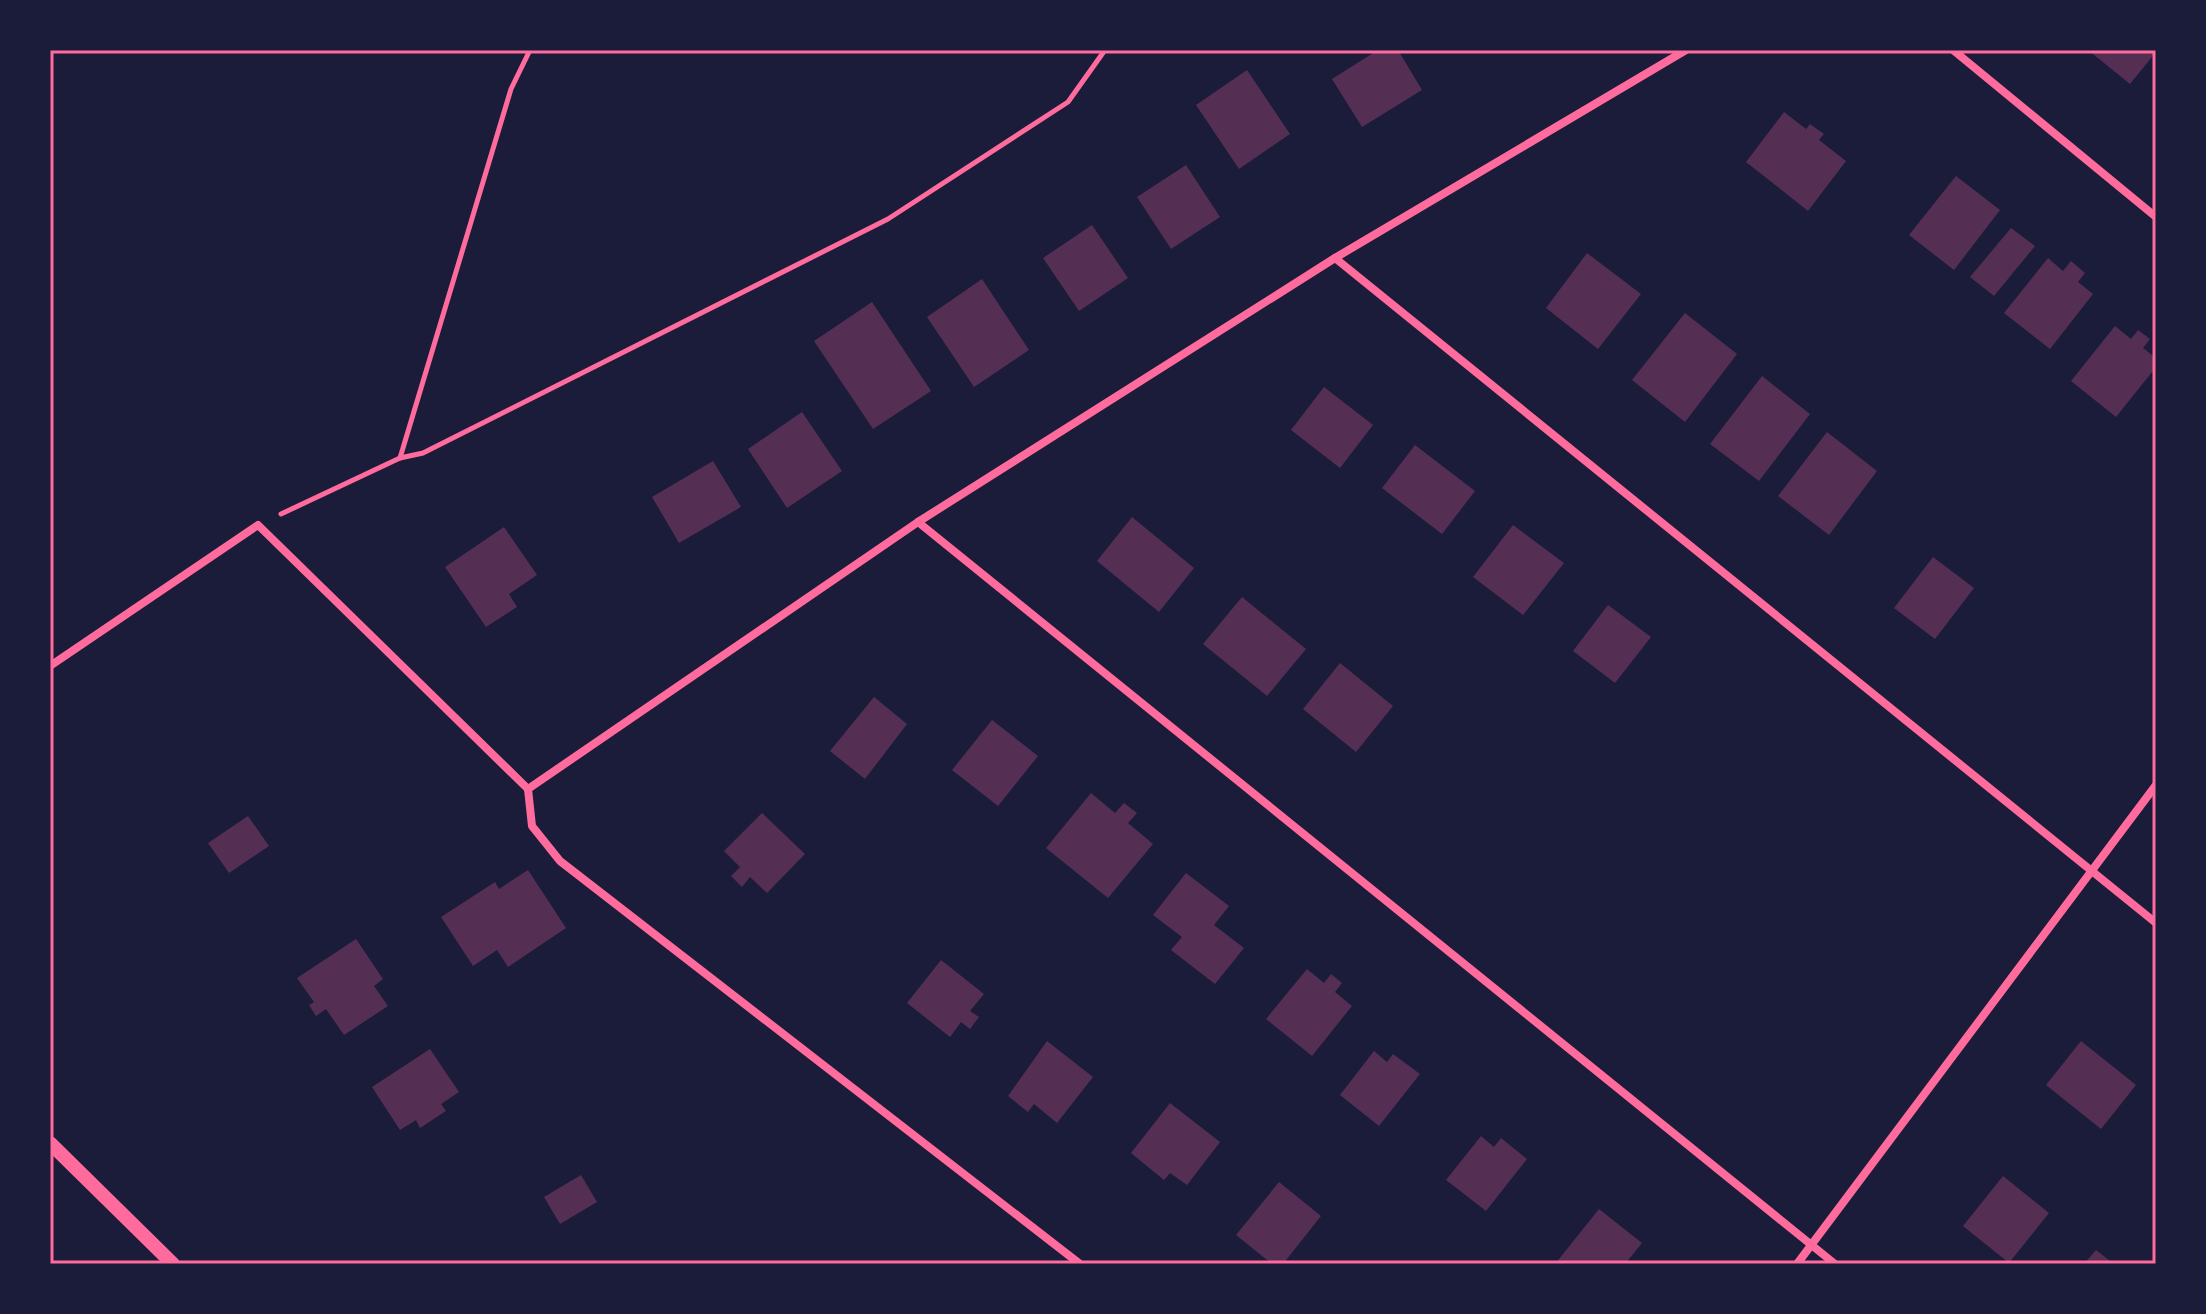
<svg xmlns="http://www.w3.org/2000/svg" width="2206" height="1314" font-family="'PT Sans Narrow',sans-serif">
<rect width="100%" height="100%" fill="#1b1b3a"/>
<g fill="#542f53">
<polygon points="1378,50 1398,50 1422,90 1362,127 1332,79"/>
<polygon points="2088,50 2156,50 2156,52 2130,84"/>
<polygon points="1247,70 1290,134 1239,169 1196,105"/>
<polygon points="1784,112 1806,129 1810,124 1824,134 1819,140 1846,161 1808,211 1746,162"/>
<polygon points="1186,165 1220,217 1171,249 1137,197"/>
<polygon points="1956,176 2000,210 1954,270 1909,235"/>
<polygon points="1092,225 1128,278 1079,311 1043,258"/>
<polygon points="2011,228 2035,246 1994,296 1970,277"/>
<polygon points="1587,253 1641,294 1598,349 1546,308"/>
<polygon points="2048,258 2063,271 2071,261 2085,273 2078,282 2093,294 2050,349 2004,313"/>
<polygon points="982,279 1029,350 974,387 927,317"/>
<polygon points="872,302 931,391 873,429 814,341"/>
<polygon points="1685,313 1737,354 1685,422 1632,380"/>
<polygon points="2115,326 2131,339 2138,330 2150,339 2143,348 2156,358 2156,367 2116,417 2071,381"/>
<polygon points="1762,376 1810,414 1759,481 1710,444"/>
<polygon points="1324,387 1373,425 1340,468 1291,430"/>
<polygon points="802,412 842,471 787,508 748,449"/>
<polygon points="1827,432 1877,471 1829,535 1778,496"/>
<polygon points="1415,445 1475,491 1442,534 1382,488"/>
<polygon points="713,461 741,507 679,543 652,497"/>
<polygon points="1132,517 1194,568 1159,612 1097,561"/>
<polygon points="1513,525 1564,563 1523,615 1473,577"/>
<polygon points="504,527 537,575 509,594 517,607 486,627 445,567"/>
<polygon points="1933,557 1974,588 1935,639 1894,608"/>
<polygon points="1242,597 1306,649 1267,696 1203,644"/>
<polygon points="1608,605 1651,637 1615,683 1573,651"/>
<polygon points="1340,663 1393,706 1356,752 1303,709"/>
<polygon points="874,697 907,724 865,779 830,751"/>
<polygon points="992,720 1038,756 998,806 952,770"/>
<polygon points="1091,793 1115,813 1124,803 1137,813 1128,823 1153,844 1108,898 1046,848"/>
<polygon points="762,813 805,854 767,893 750,877 742,887 731,876 740,867 724,851"/>
<polygon points="248,816 269,846 229,873 208,843"/>
<polygon points="528,870 566,928 508,967 497,950 473,966 441,917 495,882 499,889"/>
<polygon points="1186,873 1229,906 1214,925 1244,948 1215,984 1171,950 1182,937 1153,915"/>
<polygon points="356,939 383,979 374,986 388,1006 344,1035 326,1009 316,1016 309,1005 314,1002 297,978"/>
<polygon points="941,960 984,994 970,1011 979,1017 970,1029 961,1022 950,1037 907,1003"/>
<polygon points="1307,969 1324,983 1331,974 1342,983 1335,992 1352,1006 1312,1056 1266,1019"/>
<polygon points="1047,1041 1093,1077 1057,1123 1034,1104 1028,1112 1008,1096"/>
<polygon points="2081,1041 2136,1085 2101,1129 2046,1085"/>
<polygon points="430,1049 459,1092 441,1104 446,1111 420,1128 416,1120 400,1130 372,1087"/>
<polygon points="1374,1051 1387,1062 1393,1054 1420,1074 1379,1126 1340,1095"/>
<polygon points="1170,1103 1220,1142 1187,1185 1170,1173 1164,1180 1131,1153"/>
<polygon points="1481,1136 1494,1147 1501,1138 1527,1159 1486,1211 1446,1180"/>
<polygon points="581,1175 597,1202 560,1224 544,1197"/>
<polygon points="2003,1176 2049,1213 2009,1263 1963,1226"/>
<polygon points="1279,1182 1321,1216 1283,1264 1272,1264 1236,1235"/>
<polygon points="1599,1209 1642,1243 1625,1264 1555,1264"/>
<polygon points="2096,1250 2114,1264 2084,1264"/>
</g>
<g fill="none" stroke-linecap="round" stroke-linejoin="round">
<g stroke="#ff6b9d" stroke-width="5">
<polyline points="400,458 423,453 888,219 1068,102 1105,50"/>
<polyline points="281,514 400,458 511,89 530,50"/>
</g>
<g stroke="#ff6b9d" stroke-width="8">
<polyline points="1953,50 2156,217"/>
<polyline points="1335,258 2156,923"/>
<polyline points="918,522 1835,1264"/>
<polyline points="50,666 258,525 528,789"/>
<polyline points="528,789 918,522 1335,258 1686,50"/>
<polyline points="528,789 532,826 560,861 1080,1264"/>
<polyline points="1797,1264 2156,785"/>
</g>
<polyline stroke="#ff6b9d" stroke-width="14" points="50,1143 173,1264"/>
</g>
<rect width="2206" height="1314" fill="none" stroke="#1b1b3a" stroke-width="104"/>
<rect x="52" y="52" width="2102" height="1210" fill="none" stroke="#ff6b9d" stroke-width="3"/>
</svg>
